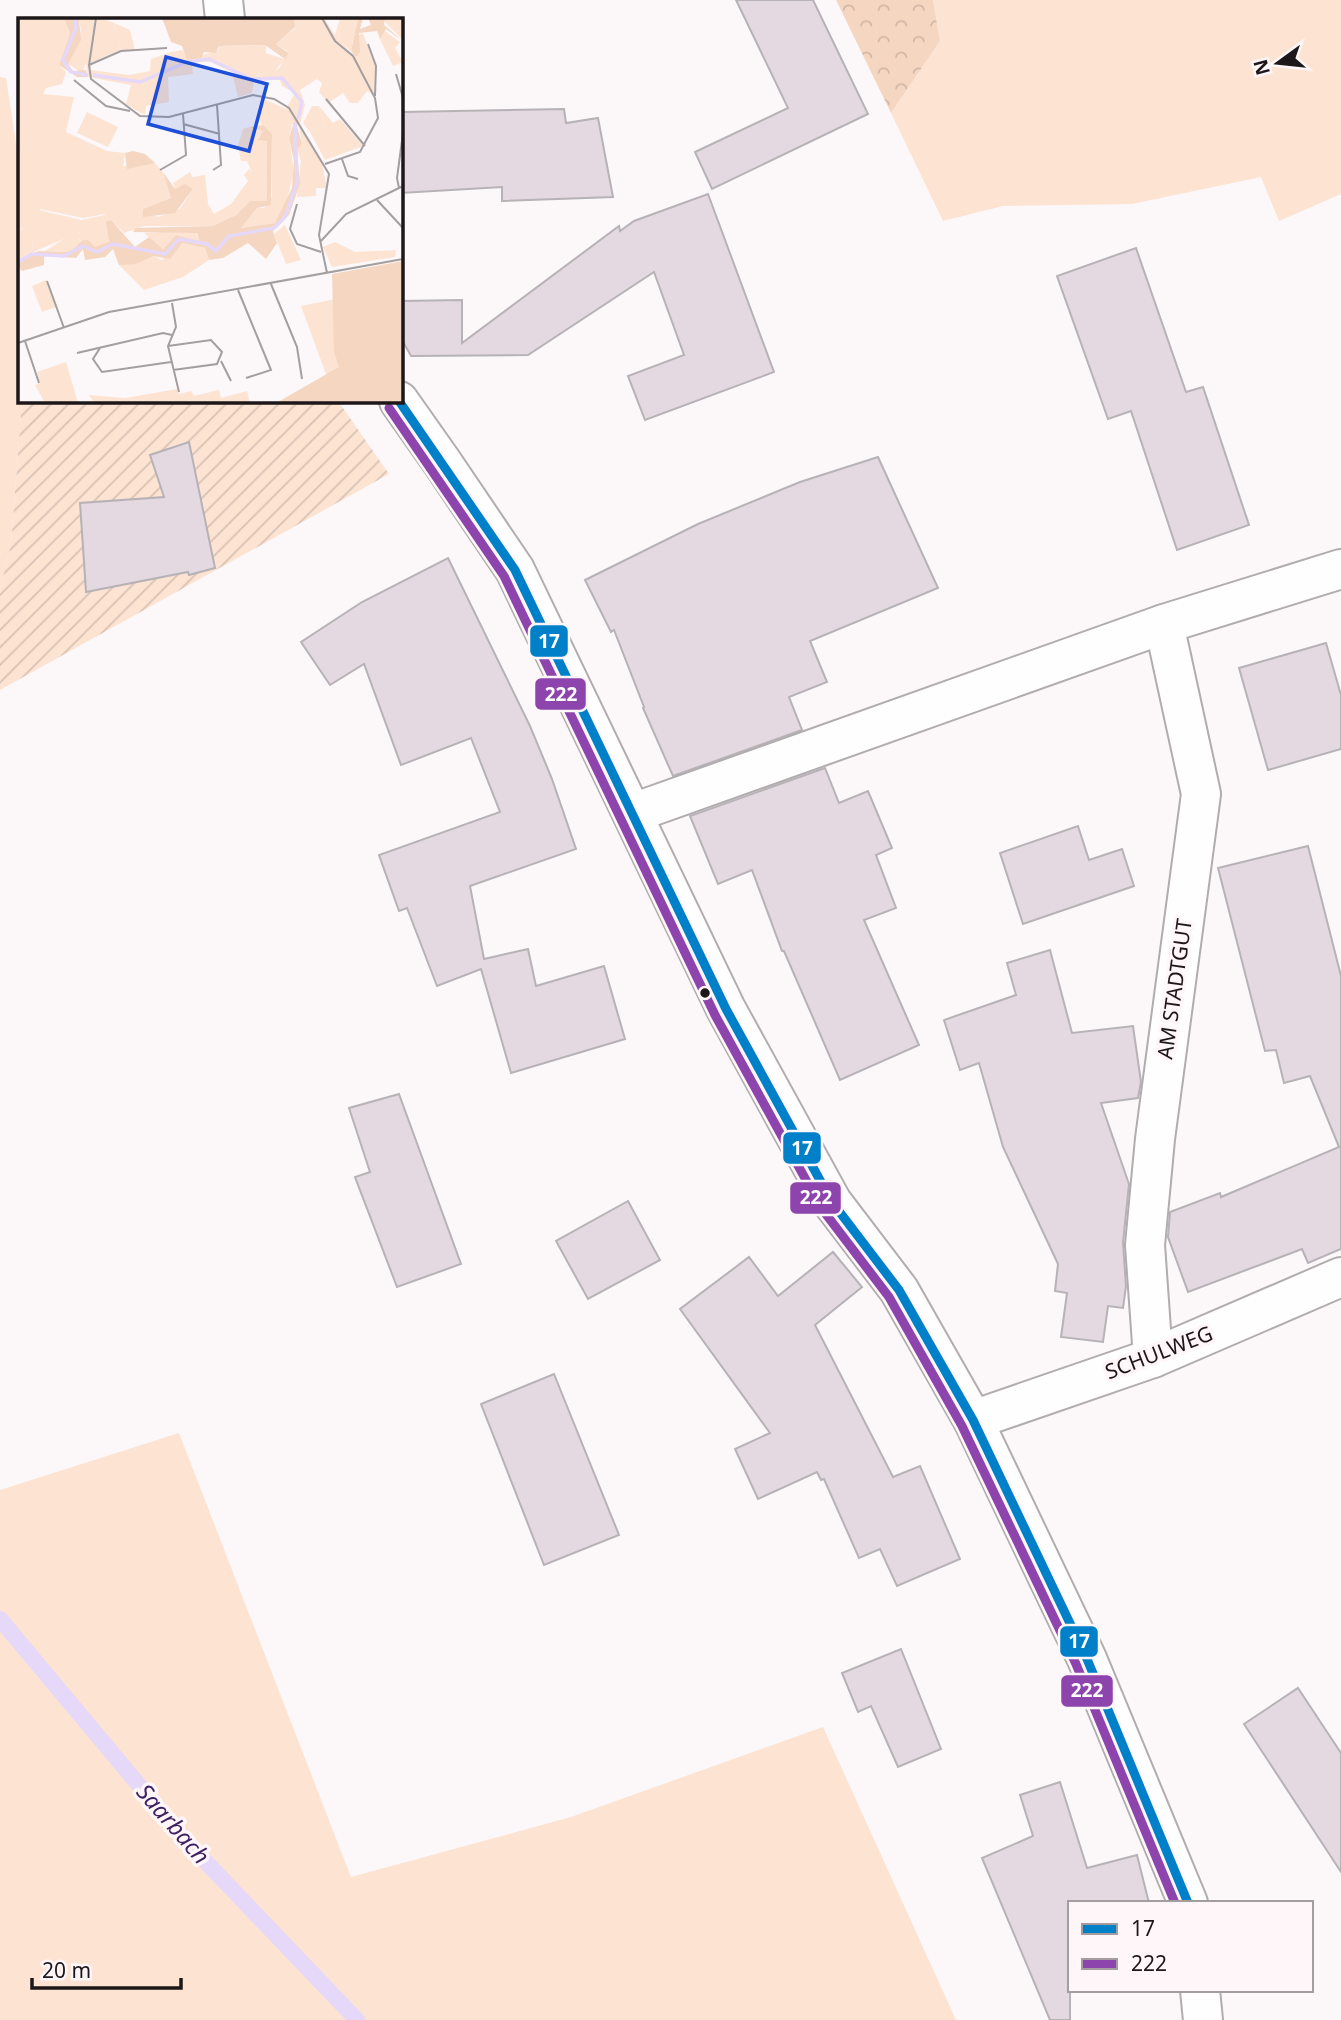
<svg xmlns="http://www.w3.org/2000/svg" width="1341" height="2020" font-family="'Noto Sans',sans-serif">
<defs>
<pattern id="forest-crowns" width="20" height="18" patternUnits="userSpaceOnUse" patternTransform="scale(1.75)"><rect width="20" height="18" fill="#f5d6c1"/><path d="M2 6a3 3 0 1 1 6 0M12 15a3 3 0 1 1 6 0" fill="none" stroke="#d2b7a5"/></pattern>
<pattern id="garden-furrows" width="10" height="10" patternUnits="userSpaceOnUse" patternTransform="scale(1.75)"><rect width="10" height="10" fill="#fde3d2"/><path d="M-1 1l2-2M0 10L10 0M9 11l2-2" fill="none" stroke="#d8c2b4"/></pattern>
</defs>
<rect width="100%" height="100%" fill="#fcf8f9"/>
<g fill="#fde3d2">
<polygon points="933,0 1341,0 1341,194 1279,221 1261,177 1132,204 1003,206 943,221 891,113 940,41"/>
<polygon points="0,77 6,78 19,163 19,401 22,401 11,545 0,589"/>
<polygon points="179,1433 351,1877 571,1817 823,1727 956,2020 0,2020 0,1490"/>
</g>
<polygon fill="url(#forest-crowns)" points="836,0 933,0 940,41 891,113"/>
<polygon fill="url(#garden-furrows)" points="22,401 338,401 389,474 0,690 0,589 11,545"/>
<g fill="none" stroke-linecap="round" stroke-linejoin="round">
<polyline stroke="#e5d8f8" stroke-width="16" points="0,1619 184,1839 357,2020"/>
</g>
<g fill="#e4d8e1" stroke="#b7b2b5" stroke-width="2">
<polygon points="736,0 813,0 868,114 712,189 695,152 788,108"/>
<polygon points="564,109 566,123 598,118 613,197 502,201 502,187 401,193 401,112"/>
<polygon points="708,194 774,372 645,420 628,376 684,355 654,272 528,355 411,356 401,338 401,301 462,300 462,343 619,226 620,231 634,221"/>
<polygon points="1136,248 1186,392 1203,387 1249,525 1177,550 1131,411 1108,419 1057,276"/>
<polygon points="189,442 215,568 189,575 188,572 86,592 80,503 164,497 150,455"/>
<polygon points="878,457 938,588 810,641 827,682 789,697 802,730 673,776 643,708 644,707 614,630 611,632 585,580 698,524 800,482"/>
<polygon points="448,558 530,726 552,779 576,849 470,886 484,959 528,949 536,986 604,966 625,1039 511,1073 481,969 437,986 407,908 399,911 379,855 500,812 471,738 401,765 364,664 330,685 301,642 362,602"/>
<polygon points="1326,643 1341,695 1341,749 1268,770 1239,668"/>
<polygon points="825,768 839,803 868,791 892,848 876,855 896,908 864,920 919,1045 840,1080 784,951 782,951 752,870 718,884 690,816"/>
<polygon points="1078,826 1089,860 1122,849 1134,886 1023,924 1000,853"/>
<polygon points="1308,846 1341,976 1341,1249 1308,1263 1302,1249 1188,1292 1168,1237 1170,1212 1220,1193 1221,1197 1339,1147 1310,1076 1284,1083 1276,1050 1265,1051 1218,868"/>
<polygon points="1050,950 1072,1033 1133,1026 1141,1082 1138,1098 1101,1103 1129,1184 1123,1243 1126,1286 1123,1308 1108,1306 1103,1342 1061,1337 1067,1293 1055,1291 1058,1264 1003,1147 979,1063 960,1070 944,1020 1016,995 1007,963"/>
<polygon points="399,1094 461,1264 397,1287 355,1177 370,1172 349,1108"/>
<polygon points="628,1201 660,1260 588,1299 556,1241"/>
<polygon points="833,1252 862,1287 815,1325 893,1477 920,1466 960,1559 897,1586 880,1549 859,1558 824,1479 821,1480 817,1472 758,1499 735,1449 770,1433 680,1309 749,1257 778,1296"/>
<polygon points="554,1374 619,1535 544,1565 481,1404"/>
<polygon points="901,1649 941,1749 898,1767 871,1706 858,1712 842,1673"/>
<polygon points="1298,1688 1341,1753 1341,1872 1244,1724"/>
<polygon points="1060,1782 1087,1868 1137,1855 1149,1903 1070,1903 1070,2020 1050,2020 982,1858 1033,1836 1020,1795"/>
</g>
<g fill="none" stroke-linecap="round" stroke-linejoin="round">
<defs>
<g id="street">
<polyline points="633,813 1164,624 1341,569"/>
<polyline points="1153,1358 1145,1245 1155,1139 1201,794 1164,624"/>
<polyline points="973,1420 1153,1358 1341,1277"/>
</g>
<g id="secondary">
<polyline points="223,0 225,19"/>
<polyline points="399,401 442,462 515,570 726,1009 832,1202 899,1290 973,1420 1087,1659 1188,1903"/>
<polyline points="1200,1990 1203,2020"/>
</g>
</defs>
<use href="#street" stroke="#b1acae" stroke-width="42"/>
<use href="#secondary" stroke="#b1acae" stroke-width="42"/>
<use href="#street" stroke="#fffefe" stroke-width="38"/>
<use href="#secondary" stroke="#fffefe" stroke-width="38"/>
<defs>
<polyline id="bus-1" points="399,401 515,570 726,1009 832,1202 899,1290 973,1420 1087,1659 1188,1903"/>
<polyline id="bus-2" points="389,408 504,576 715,1015 822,1209 889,1297 962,1426 1076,1664 1175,1903"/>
</defs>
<use href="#bus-1" stroke="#fef6f8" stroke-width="14"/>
<use href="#bus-2" stroke="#fef6f8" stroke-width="14"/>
<use href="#bus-1" stroke="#0080c8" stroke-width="9"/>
<use href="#bus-2" stroke="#8e44ad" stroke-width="9"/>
</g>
<circle fill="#1e1719" stroke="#fef6f8" stroke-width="2.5" cx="705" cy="993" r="6"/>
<g text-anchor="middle" stroke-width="7" stroke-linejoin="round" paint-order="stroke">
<g font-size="21" fill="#1e1719" stroke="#fef6f8">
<text transform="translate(1175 989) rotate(-82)" y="7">AM STADTGUT</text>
<text transform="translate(1159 1353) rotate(-21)" y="7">SCHULWEG</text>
</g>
<g font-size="23" font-style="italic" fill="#3f2061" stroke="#fef6f8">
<text transform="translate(173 1824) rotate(49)" y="8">Saarbach</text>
</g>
</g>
<g transform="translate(18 18)">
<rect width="385" height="385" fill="#fcf8f9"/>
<path d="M0,0H46L52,15L41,47L48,54L44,66L28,70L25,76L56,79L48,114L89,133L107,135L105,148L137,145L145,154L153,180L125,191L140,199L162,191L175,171L164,168L157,171L155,165L172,154L174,159L187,157L190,186L196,196L213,186L230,163L226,157L231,151L234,154L229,143H223L220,127L225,111L231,109L245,113L241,121L249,122V184L232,183L218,197L195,208H126L106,215L93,202L87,203V196L65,200L22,191L26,217L14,220L15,234L0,242V213L6,210L0,212ZM61,0L88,2V38L73,45V52L111,57L132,53L133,41L153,34L165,32L170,42L201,32L200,43L239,58L261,51L269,33L258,26L277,10L276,0H306L317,17L322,0L320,24L338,39L340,17L345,15L357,48L356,77L349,73L340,85H332L325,75L310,85L301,74L304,65L299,61L282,72L287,87L282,106L304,145L309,170H298V178L279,179L283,143L279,132L284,126L281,107L274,106L271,120L276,154L267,189L257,205L223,210L239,190H246L254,180V116L243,107L241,96L246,81L268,91L277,75L264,68L261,60L236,65L193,44H181L174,45L175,56L150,59L151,84L128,88L127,96L123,95L108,86L113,67L70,59L68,45L64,55L50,46L63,13ZM385,0V21H384L365,2ZM96,5L112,12L117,32H103ZM364,11L382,24L377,30L385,44L375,48L362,21ZM294,88H301L306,106L292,114L285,105ZM69,94L100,109L90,129L59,115ZM87,208L75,214L61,216L62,226L53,234L27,233L52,217ZM177,212L181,223L158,217L145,231L126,215ZM164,225L187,230L191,242L165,259L126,272L101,247L136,238L144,242ZM317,281L316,334L322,349L309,359L283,288ZM48,344L60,385H27L17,367L22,365L19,354ZM159,371L161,376L173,373L176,378L201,372L203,380L229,373L232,385H76L71,377L107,380Z" fill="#fde3d2"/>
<path d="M46,0H61L63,22L50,46L55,53L68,52L70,59H59L41,47L52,15ZM144,0H276L277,9L258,26L270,35L267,41L247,27L201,28L198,35L186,34L183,40L169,42L164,28L153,24ZM340,0H345L342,11L353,7L350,0H367L366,7L385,23L368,11L362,21L359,13L341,15L342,34L338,39L333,33ZM277,101L284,126L279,132L282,166L271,197L255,213L259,225L248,241L230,225L205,240L191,242L187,230L164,225L152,241L135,238L118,246L101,247L95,231L87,239L67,242L65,231L58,240L26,238V247L4,253L0,249V242L20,233L53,234L65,221L91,224L87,203L93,202L117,229L131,219L145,231L158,217L181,223L179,215L115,214L117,210L195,208L218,197L232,183H249V123L240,122L245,113L231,109L245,107L254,116L253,187L239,190L223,210L257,205L274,170L276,143L271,120ZM115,133L127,136L137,145L109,151L107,135ZM145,154L157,171L167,166L175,171L157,195L125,199V191L153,180ZM385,243V385H258L321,349L316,334L314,256Z" fill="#f5d6c1"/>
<path d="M322,0H340L333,33L320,24ZM88,2L96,5L103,32L88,38ZM248,27V35L266,41L257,53L236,58L200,43L201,28ZM214,55L236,64L234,75L220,79ZM301,88L315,105L322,101L345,128L307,142L292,114L306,106ZM21,192L63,202L87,197L91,224L77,229L70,222L62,223L60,216L70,214H62L15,234L14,220L25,217ZM267,207L283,242L268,246L256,216ZM317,224L337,234L378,232L377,239L314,249L305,229ZM28,262L38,289L24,294L14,268Z" fill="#fde3d2"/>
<path fill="none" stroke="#e5d8f8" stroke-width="3.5" d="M57,0L58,10L45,42L53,54L70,57M75,57L122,64L169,44L191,41L233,61L264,60L284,84L280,101M0,244L14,236L46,238L65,228L79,234L95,226L147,236L161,221L189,226L198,233L211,218L256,210L267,199L279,165L277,105"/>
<path fill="none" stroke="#a39e9f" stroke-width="2" d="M78,0L71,47L73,61L122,98L151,99L235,77L256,81L271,90L311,156L301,217L309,255M304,0L317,23L335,38L357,80L360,100L342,134L307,146M350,26L358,48L357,78M71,47L103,33L149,30M378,56L385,80M56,62L88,88L112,93M308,81L347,128M165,106L202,116M324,141L330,158L340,161M142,152L168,137L165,96M195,152L203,147L199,87M381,170L379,160L385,115M359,182L385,210M279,186L272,211L279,226L303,234M303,223L328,196L385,168M29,263L46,310M253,266L279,329L284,361M220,272L253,352L228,360M154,285L158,309L150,328L161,374M7,323L21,365M0,325L91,294L385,241M150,328L193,322L204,334L199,346L155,352M82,330L75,341L84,354L153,344M59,335L145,315L154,317M203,343L213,363"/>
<path fill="#1d4ed8" fill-opacity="0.15" stroke="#1d4ed8" stroke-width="3.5" d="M148,39L249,66L231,133L130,106Z"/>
<rect width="385" height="385" fill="none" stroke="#1e1719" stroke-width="3.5"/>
</g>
<g stroke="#fef6f8" stroke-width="2.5">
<rect x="529" y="624" width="40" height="34" rx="7" fill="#0080c8"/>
<rect x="534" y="677" width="53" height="34" rx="7" fill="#8e44ad"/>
<rect x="782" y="1131" width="40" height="34" rx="7" fill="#0080c8"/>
<rect x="789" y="1181" width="53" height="34" rx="7" fill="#8e44ad"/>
<rect x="1059" y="1625" width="40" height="33" rx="7" fill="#0080c8"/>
<rect x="1060" y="1674" width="54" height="34" rx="7" fill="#8e44ad"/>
</g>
<g font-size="19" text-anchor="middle" font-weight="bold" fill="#fff">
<text x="549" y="648">17</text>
<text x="561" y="701">222</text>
<text x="802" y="1155">17</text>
<text x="816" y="1204">222</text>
<text x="1079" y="1648">17</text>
<text x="1087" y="1697">222</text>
</g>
<rect x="1068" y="1901" width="245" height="91" fill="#fef6f8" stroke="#a49d9f" stroke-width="2"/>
<rect x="1082" y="1924" width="35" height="10" fill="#0080c8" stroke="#a49d9f" stroke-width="2"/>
<text x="1131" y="1936" font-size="21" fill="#1e1719">17</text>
<rect x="1082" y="1959" width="35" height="10" fill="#8e44ad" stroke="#a49d9f" stroke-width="2"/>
<text x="1131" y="1971" font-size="21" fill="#1e1719">222</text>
<g transform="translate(1278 63) rotate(255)" stroke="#fef6f8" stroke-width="5" paint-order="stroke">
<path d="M0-5L12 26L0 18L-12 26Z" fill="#1e1719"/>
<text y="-10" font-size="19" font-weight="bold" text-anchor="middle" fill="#1e1719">N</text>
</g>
<path d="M32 1978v10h149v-10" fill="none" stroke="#1e1719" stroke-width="3.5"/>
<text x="42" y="1978" font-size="21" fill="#1e1719" stroke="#fef6f8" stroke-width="5" paint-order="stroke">20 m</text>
</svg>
